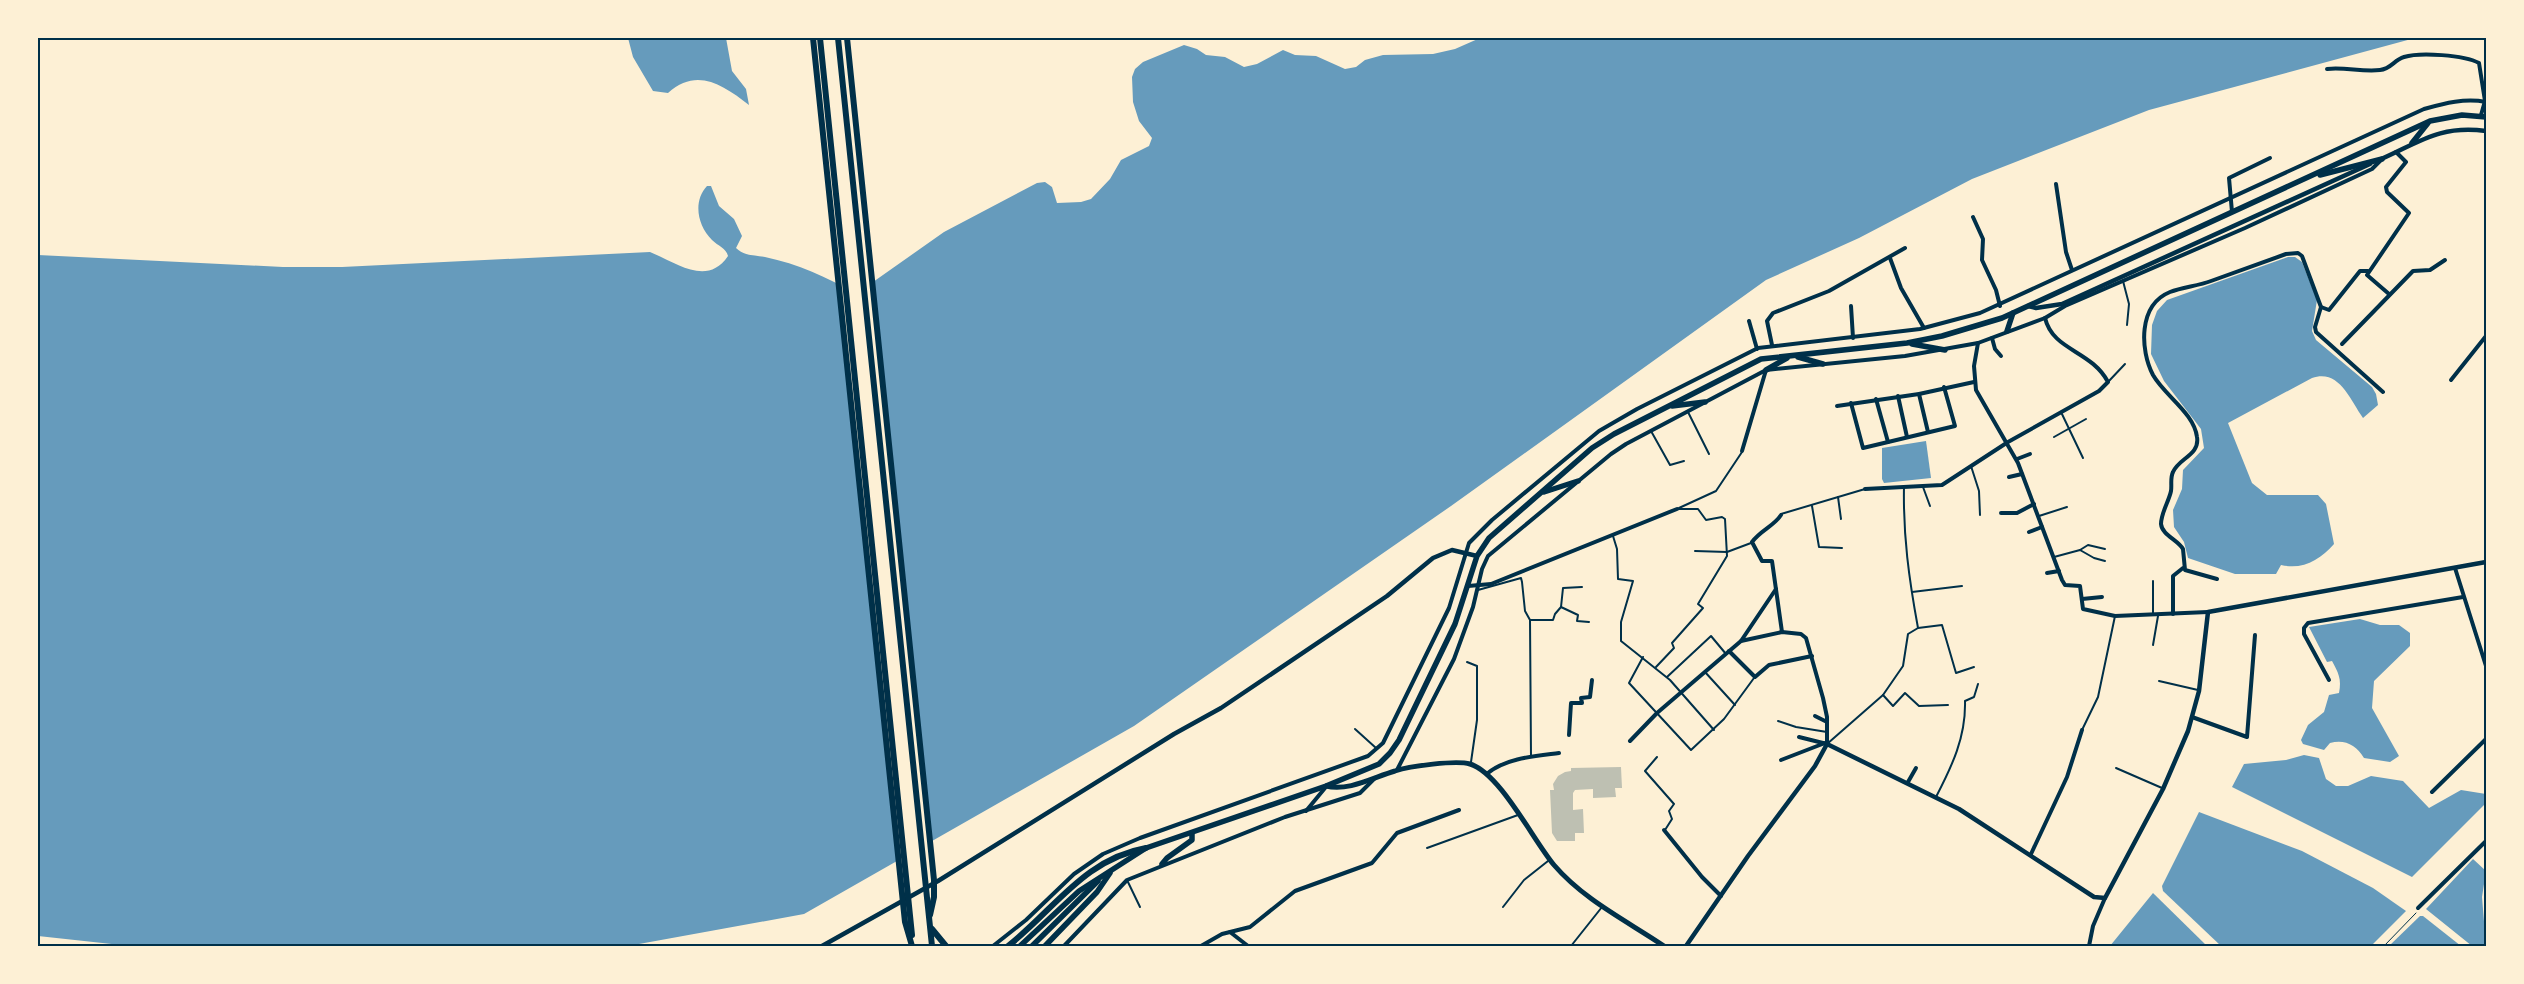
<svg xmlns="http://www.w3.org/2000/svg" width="2524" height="984" font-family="'Work Sans',sans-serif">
<rect width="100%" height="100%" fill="#fdf0d5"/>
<g fill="#669bbc">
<path d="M628,38H726L732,71L746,89L749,105C723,85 697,67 668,93L653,91L633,57Z"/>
<path d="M1480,38H2415L2149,110L1972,179L1859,238L1766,280L1451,506L1134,726L804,914L628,946H130L38,936V255L283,267H342L650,252C677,263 707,287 728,256C726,248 718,246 712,240C697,225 693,201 707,186H711L719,206L734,219L742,236L736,248C744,256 754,255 765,257C798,264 827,277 856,294L944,232L1037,183L1045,182L1052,187L1057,203L1081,202L1091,199L1110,179L1121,160L1149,146L1152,138L1139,121L1133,102L1132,77L1135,69L1143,62L1184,45L1197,49L1206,55L1225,57L1244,67L1257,64L1283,50L1295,55L1316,56L1345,69L1356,67L1365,60L1383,55L1433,54L1455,49Z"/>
<path d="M2288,257H2295L2302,262L2317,300L2312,331L2316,340L2372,387L2376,394L2378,405L2363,418C2349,398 2339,369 2312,378L2228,423L2252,483L2267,495H2318L2326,504L2334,544C2320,560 2303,570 2281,565L2276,574H2235L2188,558L2184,542L2174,527L2173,510L2182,489L2183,470L2204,448L2201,429L2164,381L2151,354L2152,325L2157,311L2167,300Z"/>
<polygon points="1926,441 1931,478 1884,483 1882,479 1882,448"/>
<path d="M2360,619L2380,625H2399L2410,633V646L2374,681L2372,708L2399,756L2390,762L2364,758C2356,745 2345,739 2330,743L2324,750L2303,744L2301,740L2308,725L2324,712L2329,695L2339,693C2342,679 2338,672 2332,661L2327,662L2309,627Z"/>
<polygon points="2304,755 2319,758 2326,779 2336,786 2348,786 2371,776 2403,781 2429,808 2461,790 2486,794 2486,803 2412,877 2232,787 2244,764 2286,760"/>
<polygon points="2199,812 2302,851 2373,888 2406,911 2371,946 2221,946 2163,891 2162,886"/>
<polygon points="2473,859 2486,871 2482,897 2486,946 2472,946 2426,909"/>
<polygon points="2153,893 2207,946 2110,946"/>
<polygon points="2420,916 2423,916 2461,946 2389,946"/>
</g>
<polygon fill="#fdf0d5" points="873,278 932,844 897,863 836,280 856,291"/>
<polygon fill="#bec0b2" points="1621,767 1622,788 1615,788 1616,797 1593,798 1593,789 1575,790 1573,793 1573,810 1583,809 1584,833 1575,833 1575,841 1557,841 1552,833 1550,790 1554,790 1553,784 1558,776 1565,772 1571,771 1571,768"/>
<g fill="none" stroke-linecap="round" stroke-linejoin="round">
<polyline stroke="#003049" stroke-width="1" points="2384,946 2416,913"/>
<g stroke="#003049" stroke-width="2">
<polyline points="2123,281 2129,304 2127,325"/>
<polyline points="2108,382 2125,364"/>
<polyline points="1688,412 1709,454"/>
<polyline points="2061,412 2083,458"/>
<polyline points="1651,431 1670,465 1684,461"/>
<polyline points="2054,437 2086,419"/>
<polyline points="1971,466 1979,491 1980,515"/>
<path d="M1904,486C1903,536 1909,579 1918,628"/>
<polyline points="1923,487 1930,506"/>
<polyline points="1838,497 1841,519"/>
<polyline points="1812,506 1819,547 1842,548"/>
<polyline points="1679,508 1716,491 1742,452"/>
<polyline points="1781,514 1865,489"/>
<polyline points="2039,516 2067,507"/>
<polyline points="2485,534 2486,536"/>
<polyline points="1613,536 1617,549 1618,579 1633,581 1621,622 1621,641 1670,680 1714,730"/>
<polyline points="2080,550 2088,545 2105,549"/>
<polyline points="1695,551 1727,552 1751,543"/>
<polyline points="2054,557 2080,550 2094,558 2105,561"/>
<polyline points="1478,590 1521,578 1522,582 1525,611 1530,620 1531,757"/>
<polyline points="1912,592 1962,586"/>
<polyline points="2485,594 2486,593"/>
<polyline points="1561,607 1563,588 1582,587"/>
<polyline points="2153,614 2153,581"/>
<polyline points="1530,620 1553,620 1555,614 1561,607 1578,615 1577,621 1589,622"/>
<polyline points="2153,645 2158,616"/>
<polyline points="1643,657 1629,683 1691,750 1724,719 1754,678"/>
<polyline points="1467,662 1477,666 1477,720 1471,762"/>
<polyline points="1656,667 1674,648 1672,643 1703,608 1698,604 1727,556 1725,519 1722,517 1706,520 1698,509 1677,509"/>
<polyline points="1705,672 1735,705"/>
<polyline points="1667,677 1711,636 1726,654"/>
<polyline points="2159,681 2198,690"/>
<polyline points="1883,695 1893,706 1905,693 1919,706 1948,705"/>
<polyline points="1778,721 1796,727 1827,732"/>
<polyline points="1355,729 1376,748"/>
<polyline points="2082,730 2098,697 2115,616"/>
<polyline points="1827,744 1883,695 1903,666 1908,634 1918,628 1942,625 1956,673 1974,667"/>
<polyline points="1657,757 1645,771 1674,804 1669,811 1672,819 1665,830"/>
<polyline points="2116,768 2162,788"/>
<path d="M1936,797C1952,766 1966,737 1965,701L1974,697L1978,684"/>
<polyline points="1427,848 1518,815"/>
<polyline points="1127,880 1140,907"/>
<polyline points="1503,907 1524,880 1548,861"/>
<polyline points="1571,946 1602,907"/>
</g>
<g stroke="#003049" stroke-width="4">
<path d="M2327,69C2345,67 2362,72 2380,70C2391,69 2394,60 2404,57C2420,52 2464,55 2479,63L2485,101L2481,115"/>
<polyline points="2056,184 2066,252 2072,270"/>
<polyline points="2232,212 2229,178 2270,158"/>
<polyline points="1973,217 1983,239 1982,260 1996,290 2000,306"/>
<polyline points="1890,258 1901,288 1924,328"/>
<polyline points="2389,294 2367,275 2409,213 2387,192 2386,187 2406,162 2396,152"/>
<polyline points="1851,306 1853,338"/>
<polyline points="2321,307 2329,310 2360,271 2368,271"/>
<polyline points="1749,321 1757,349"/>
<polyline points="1992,338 1995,349 2001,356"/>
<polyline points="1978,343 1974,366 1976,390 2018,463 2062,580 2065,585 2080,586 2083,609 2115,616 2208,612"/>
<polyline points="2342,344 2413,271 2430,270 2445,260"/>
<polyline points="1772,345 1767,321 1773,313 1829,291 1905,248"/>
<polyline points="2451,380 2486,336"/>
<polyline points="1919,394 1928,432"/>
<polyline points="1898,396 1907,437"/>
<polyline points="1876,399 1888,442"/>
<polyline points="1851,403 1863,448 1955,426 1944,387"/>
<polyline points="1837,406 1919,394 1974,382"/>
<polyline points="1742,451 1766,370"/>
<polyline points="2017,459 2030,454"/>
<polyline points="2009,477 2022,474"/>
<path d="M1865,489L1942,485L2008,442L2099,391L2108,382C2091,350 2053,351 2045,318"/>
<polyline points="2001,513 2017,513 2034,504"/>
<path d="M1781,515C1774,526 1761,530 1752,542L1762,561H1772L1782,632"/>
<polyline points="2029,532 2042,527"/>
<polyline points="2455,568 2486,666"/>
<polyline points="2047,573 2059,571"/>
<path d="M2217,579L2185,570L2183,549C2178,540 2162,535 2161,524C2161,513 2169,501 2171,491C2172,485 2170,478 2173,472C2179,458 2200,455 2197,437C2194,413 2165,396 2153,375C2140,350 2138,305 2170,292C2183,287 2198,286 2211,281C2236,272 2261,263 2286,254L2298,253L2302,256L2321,307L2315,327L2316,332L2383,392"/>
<polyline points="1468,586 1491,584 1677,509"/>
<polyline points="2082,599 2102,597"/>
<polyline points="2173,614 2173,576 2183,568"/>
<polyline points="1741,641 1776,589"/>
<polyline points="1729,651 1755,677 1769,665 1812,656"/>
<polyline points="2329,680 2304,634 2304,628 2308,623 2463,597"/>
<polyline points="1815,716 1827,722"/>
<polyline points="2192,717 2247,737 2255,635"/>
<polyline points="1569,735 1571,703 1582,703 1581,698 1590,697 1592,680"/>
<polyline points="1630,741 1657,713 1741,641 1782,632 1801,634 1806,638 1823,698 1827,717 1827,744 1799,737"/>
<polyline points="1781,760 1825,743"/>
<polyline points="1397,770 1454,659 1473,607 1482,569 1488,556 1611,454 1626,444 1766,370 1905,356 1978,343 2045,318 2065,306 2245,228 2372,169 2381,160"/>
<path d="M1488,773C1506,758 1536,756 1559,753"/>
<polyline points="1908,782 1916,768"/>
<polyline points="2432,792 2486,739"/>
<polyline points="1306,811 1325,788"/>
<polyline points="1664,830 1702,877 1721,896"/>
<polyline points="2031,854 2067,777 2082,730"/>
<polyline points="2418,908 2486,841"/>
<polyline points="1230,932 1248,946"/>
<path d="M993,946L1026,920L1074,874L1103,854L1140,838L1368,756L1383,743L1449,608L1469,543L1492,520L1599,431L1637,409L1758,348L1920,329L1980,313L2424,109C2445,103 2465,98 2486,102"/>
<polyline points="1064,946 1127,880 1285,817 1360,793 1375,778"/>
<polyline points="1201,946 1222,934 1250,927 1295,891 1372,863 1397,833 1459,810"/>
<polyline points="2089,946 2093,926 2105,898"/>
</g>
<g stroke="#003049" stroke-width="4.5">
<path d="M2379,160C2420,142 2439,125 2486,131"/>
<polyline points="2028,306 2036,308 2062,304 2370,164"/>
<polyline points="822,946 938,881 1174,734 1221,708 1387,596 1433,558 1452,550 1477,556"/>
<polyline points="1686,946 1748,856 1815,766 1827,744 1959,809 2094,897 2105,898 2163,789 2188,731 2199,691 2208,612 2486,562"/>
</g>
<path stroke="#003049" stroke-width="5" d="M1326,786C1348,792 1374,777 1395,771C1410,766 1456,760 1470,764C1500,773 1533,840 1554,865C1584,900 1627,921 1664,946"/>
<g stroke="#003049" stroke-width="5.5">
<polyline points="2412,143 2428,123"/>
<polyline points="2320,175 2382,159"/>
<polyline points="2007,331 2013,313"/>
<polyline points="1912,344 1945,350"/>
<polyline points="1798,357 1823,364"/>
<polyline points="1766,370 1787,358"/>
<polyline points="1672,406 1705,402"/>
<polyline points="1544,492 1578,481"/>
<polyline points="1162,864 1167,858 1192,840 1192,834"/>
<polyline points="1020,946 1079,891 1146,848 1326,786 1379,764 1390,753 1399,740 1455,624 1477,556 1489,538 1592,448 1614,434 1761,359 1907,343 1942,336 2002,318 2430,121 2462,115 2486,117"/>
<polyline points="1032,946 1098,881"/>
<polyline points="1045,946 1097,892 1110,873"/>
</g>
<g stroke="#003049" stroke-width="6">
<polyline points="813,38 905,922 912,946"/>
<polyline points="820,38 912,935"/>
<polyline points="838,38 932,946"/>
<polyline points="847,38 934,880 934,897 930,915"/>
<polyline points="932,929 946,946"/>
<path d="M1008,946C1054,910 1084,859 1146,848"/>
</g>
</g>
<rect width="2524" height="984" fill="none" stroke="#fdf0d5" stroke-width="78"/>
<rect x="39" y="39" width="2446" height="906" fill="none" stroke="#003049" stroke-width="2"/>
</svg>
